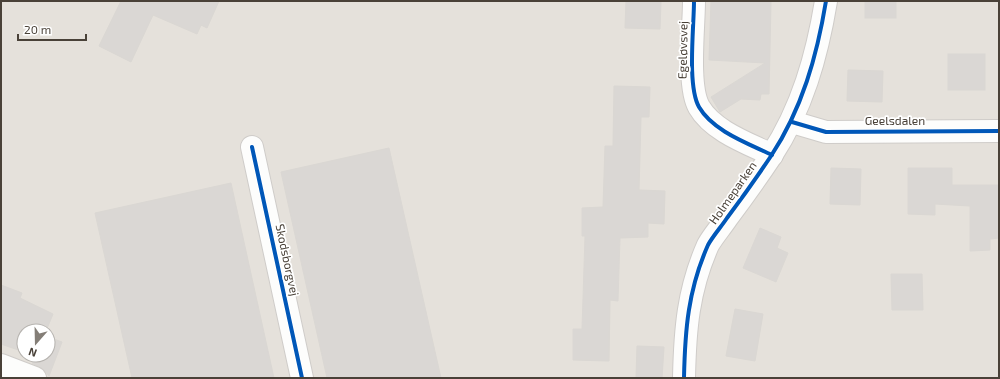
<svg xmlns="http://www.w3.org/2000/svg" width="1000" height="379" font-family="'Exo 2',sans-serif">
<rect width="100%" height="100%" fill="#f2f0ed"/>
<path fill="#e5e1db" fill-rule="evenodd" d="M1,1H999V378H1ZM24,331H48V355H24Z"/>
<g fill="#dad7d4" stroke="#dad7d3">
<polygon points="121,1 219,1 207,28 201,25 197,34 153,15 131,62 99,46"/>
<polygon points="626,1 661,1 660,29 625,28"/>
<polygon points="711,1 771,1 769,94 761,94 760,100 741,99 720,112 711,97 765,63 709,60"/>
<rect x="865" y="1" width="31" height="17"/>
<rect x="948" y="54" width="37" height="36"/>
<polygon points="848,70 883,71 882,102 847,101"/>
<polygon points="614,86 650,87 649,117 641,117 639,190 665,191 664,224 648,223 648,237 620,238 618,301 610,300 609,361 573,360 573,329 582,329 585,236 582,236 582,208 603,207 605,146 613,146"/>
<polygon points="389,148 441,378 327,378 281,172"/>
<polygon points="831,168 861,169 860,205 830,204"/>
<polygon points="908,168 952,168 952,185 999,185 999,238 990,239 990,250 970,251 970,206 935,204 935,215 908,214"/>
<polygon points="231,183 274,378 132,378 95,213"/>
<polygon points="760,228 781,237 777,248 788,253 776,282 743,268"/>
<polygon points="891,274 922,274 923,310 892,310"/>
<polygon points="1,285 22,293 20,298 53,314 46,331 24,331 24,352 1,344"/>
<polygon points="735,309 763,314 755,361 726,356"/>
<polygon points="48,337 62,342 49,376 44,370 32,363 35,356 32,355 48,355"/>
<polygon points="637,346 664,347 662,378 636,378"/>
</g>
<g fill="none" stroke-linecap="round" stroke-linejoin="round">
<defs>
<g id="minor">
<path d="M694,1C694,27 687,86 699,107C713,131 747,143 772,155"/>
<polyline points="792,122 826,132 999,131"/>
<polyline points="252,147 302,378"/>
<polyline points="1,365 35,378"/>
<path d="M684,378C685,330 688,290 708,245C713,236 721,227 727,218C742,198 757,177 771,156C802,109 817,56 826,1"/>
</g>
</defs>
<use href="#minor" stroke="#cfccc9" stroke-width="24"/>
<use href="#minor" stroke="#fdfdfc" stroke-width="22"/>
<defs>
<g id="cycleway">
<path d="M694,1C694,27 687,86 699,107C713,131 747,143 772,155"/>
<polyline points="792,122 826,132 999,131"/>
<polyline points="252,147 302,378"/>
<path d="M684,378C685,330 688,290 708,245C713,236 721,227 727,218C742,198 757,177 771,156C802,109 817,56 826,1"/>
</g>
</defs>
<use href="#cycleway" stroke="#fff" stroke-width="6"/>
<use href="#cycleway" stroke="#0057b8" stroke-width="4"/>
</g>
<g text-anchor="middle" stroke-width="3.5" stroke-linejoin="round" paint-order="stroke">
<g font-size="12" fill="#494138" stroke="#fff">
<text transform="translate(683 50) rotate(-89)" y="4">Egeløvsvej</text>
<text x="895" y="125">Geelsdalen</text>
<text transform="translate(733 193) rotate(-55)" y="4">Holmeparken</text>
<text transform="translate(287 260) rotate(78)" y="4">Skodsborgvej</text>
</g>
</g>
<rect width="1000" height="379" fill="none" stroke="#494138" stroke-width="4"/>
<g transform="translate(36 343) rotate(200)"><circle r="19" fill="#ffffff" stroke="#b6b3af"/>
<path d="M0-3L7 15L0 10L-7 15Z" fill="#847e77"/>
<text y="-6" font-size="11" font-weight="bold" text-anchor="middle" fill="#494138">N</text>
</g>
<path d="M18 34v6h68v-6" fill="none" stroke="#494138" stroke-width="2"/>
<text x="24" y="34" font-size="12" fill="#494138" stroke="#ffffff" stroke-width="3" paint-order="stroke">20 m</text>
</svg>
